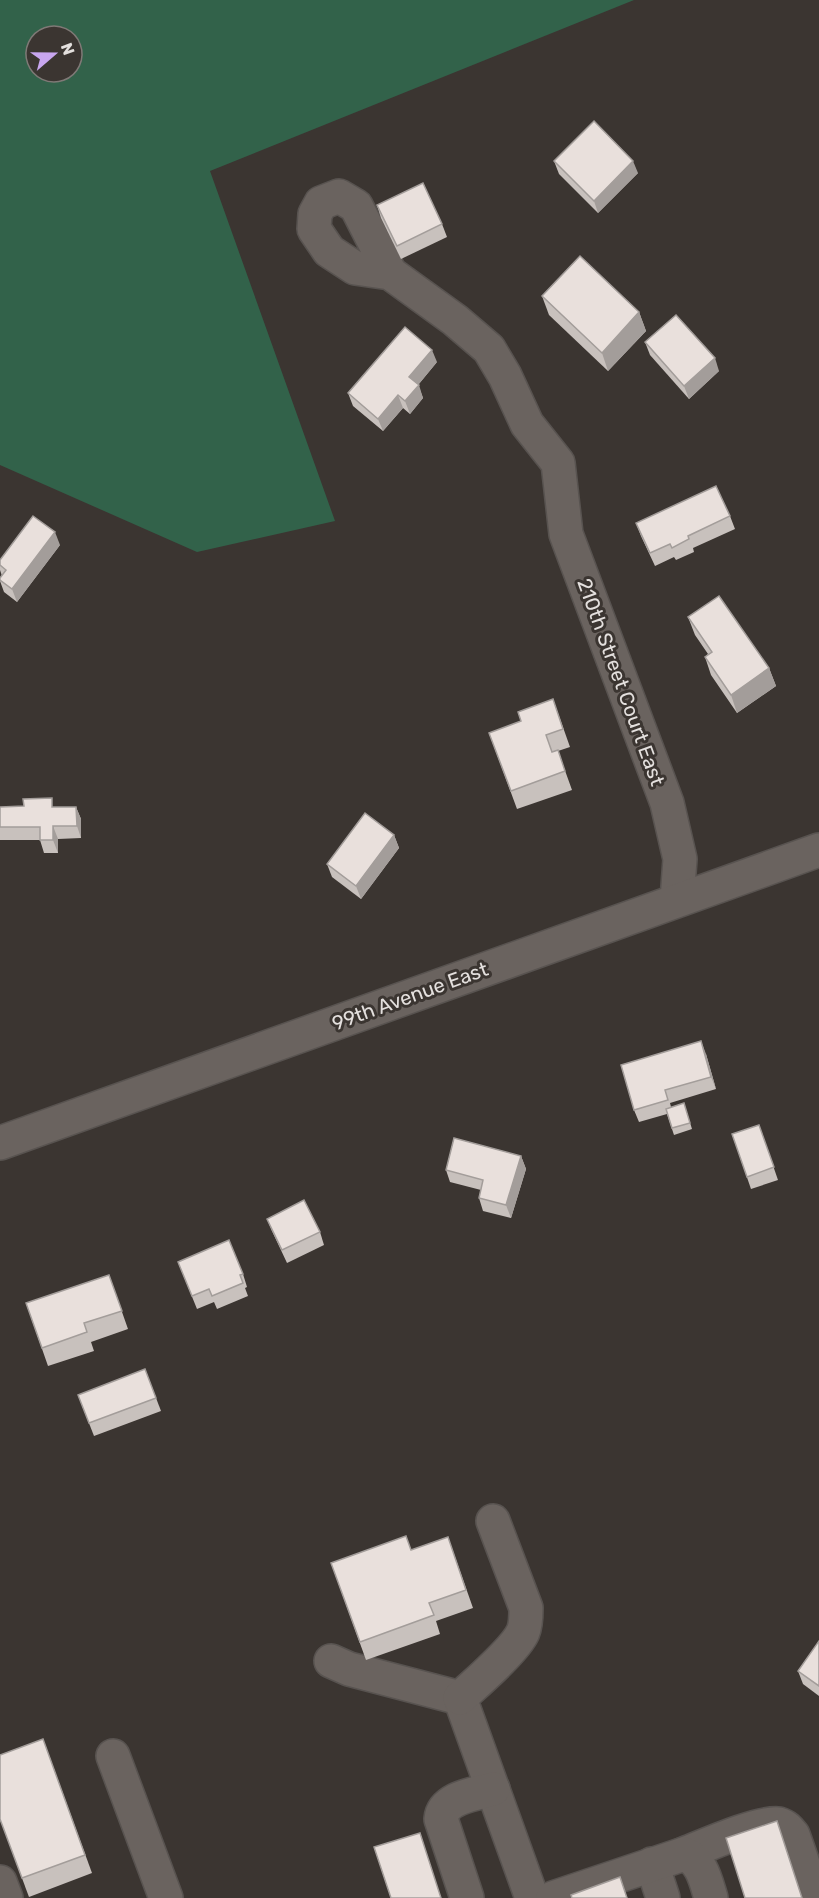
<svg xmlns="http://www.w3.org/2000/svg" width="819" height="1898" font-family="Rubik,sans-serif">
<rect width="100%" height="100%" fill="#3b3531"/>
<path fill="#32624a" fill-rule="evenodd" d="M0,0H634L210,171L335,521L197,552L0,465ZM36,36H72V72H36Z"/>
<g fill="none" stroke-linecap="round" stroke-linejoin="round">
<defs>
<g id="minor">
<polyline points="390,273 355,268 329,251 314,229 315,214 321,203 339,196 356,206 390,273 455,320 489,349 505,376 527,424 558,463 566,534 667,803 680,859 677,900"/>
<polyline points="0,1143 819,850"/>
<polyline points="331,1661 349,1669 460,1698"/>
<polyline points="460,1698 532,1898"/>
<path d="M460,1698C476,1683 515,1650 523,1632C526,1625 526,1616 526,1608L493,1521"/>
<polyline points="113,1756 166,1898"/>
<path d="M684,1854C704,1846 760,1821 779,1824C786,1826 789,1830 793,1835L815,1898"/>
<polyline points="652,1864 663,1898"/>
<polyline points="0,1882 6,1898"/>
<path d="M467,1898L441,1819C443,1797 476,1794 493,1789"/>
<path d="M553,1898L684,1854C702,1860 706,1882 711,1898"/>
</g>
</defs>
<use href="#minor" stroke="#585350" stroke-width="36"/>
<use href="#minor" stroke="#6a635f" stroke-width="33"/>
</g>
<g fill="#c8c1bd">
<polygon points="554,161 638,173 598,213 559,174"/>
<polygon points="377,205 442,224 447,237 401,259 381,218"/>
<polygon points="542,296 639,312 646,331 608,371 549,315"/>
<polygon points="645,342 719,371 689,399 650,355"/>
<polygon points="437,362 418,385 423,398 410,414 403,408 383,431 353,406 348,393"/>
<polygon points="730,516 735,529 693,548 694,552 676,560 674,557 655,566 641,536 636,523"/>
<polygon points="60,545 17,602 4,592 0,581 0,578 2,576 0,570 0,560"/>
<polygon points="688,617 769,668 776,686 737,713 711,675 705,657 708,654 695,635"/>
<polygon points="553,699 570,747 558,751 572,790 517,809 489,733 521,721"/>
<polygon points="0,807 76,807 81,819 81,838 58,839 58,853 44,853 40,840 0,840"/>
<polygon points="394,835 399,848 361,899 332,877 327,864"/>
<polygon points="706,1054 716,1089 670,1103 671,1107 684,1103 692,1129 674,1135 667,1114 639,1122 634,1110"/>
<polygon points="759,1125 778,1180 751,1189 732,1134"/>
<polygon points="521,1156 526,1169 511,1218 483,1211 479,1198 481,1190 450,1182 446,1170"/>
<polygon points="267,1219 320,1232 324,1245 287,1263 272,1231"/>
<polygon points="178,1262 243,1274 247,1287 245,1288 248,1296 217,1309 214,1302 197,1309"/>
<polygon points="109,1275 128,1329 91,1342 94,1351 48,1366 26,1303"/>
<polygon points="145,1369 161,1411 94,1436 78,1395"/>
<polygon points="448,1537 473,1608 436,1621 440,1634 366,1660 331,1563 411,1550"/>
<polygon points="819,1641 819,1696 803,1684 798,1671"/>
<polygon points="43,1739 92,1873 29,1897 0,1819"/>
</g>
<g fill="#a39d9a">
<polygon points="633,161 638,173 598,213 594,201"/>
<polygon points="639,312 646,331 608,371 602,353"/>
<polygon points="432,350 437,362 414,390 409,377"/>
<polygon points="715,358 719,371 689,399 684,386"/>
<polygon points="419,385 423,398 410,414 405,401"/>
<polygon points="398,395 403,408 383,431 378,419"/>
<polygon points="55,532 60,545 17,602 12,589"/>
<polygon points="769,668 776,686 737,713 731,695"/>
<polygon points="76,807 81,819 81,838 77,826"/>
<polygon points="53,826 58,839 58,853 53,840"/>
<polygon points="394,835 399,848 361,899 356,886"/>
<polygon points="701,1041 706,1054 716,1089 711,1077"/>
<polygon points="521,1156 526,1169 511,1218 506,1205"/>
</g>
<g fill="#e9e0dc" stroke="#a39d9a" stroke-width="1.5">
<polygon points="594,121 633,161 594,201 554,161"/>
<polygon points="423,183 442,224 397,246 377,205"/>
<polygon points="580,256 639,312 602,353 542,296"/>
<polygon points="676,315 715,358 684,386 645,342"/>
<polygon points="405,327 432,350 409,377 419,385 405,401 398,395 378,419 348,393"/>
<polygon points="716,486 730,516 688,536 689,539 672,548 670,544 650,553 636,523"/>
<polygon points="33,516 55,532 12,589 0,580 0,578 6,570 0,565 0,560"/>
<polygon points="719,596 769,668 731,695 705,657 712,652 688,617"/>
<polygon points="553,699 563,729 546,735 552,752 558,750 565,771 511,791 489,733 521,721 518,712"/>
<polygon points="52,798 52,807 76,807 77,826 53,826 53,840 40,840 40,827 0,827 0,807 24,806 23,799"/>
<polygon points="365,813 394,835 356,886 327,864"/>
<polygon points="701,1041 711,1077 665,1090 668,1100 634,1110 621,1065"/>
<polygon points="684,1103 690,1123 672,1128 666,1109"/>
<polygon points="759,1125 774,1167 747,1177 732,1134"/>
<polygon points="454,1138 521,1156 506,1205 479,1198 483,1180 446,1170"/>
<polygon points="304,1200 320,1232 282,1250 267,1219"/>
<polygon points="229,1240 243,1274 240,1275 243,1283 212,1296 209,1289 192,1296 178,1262"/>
<polygon points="109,1275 122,1311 84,1323 87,1332 42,1348 26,1303"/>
<polygon points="145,1369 156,1398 89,1423 78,1395"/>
<polygon points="406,1536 411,1550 448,1537 466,1590 429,1603 434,1615 360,1642 331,1563"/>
<polygon points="819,1641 819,1686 798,1671"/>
<polygon points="43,1739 85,1855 22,1878 0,1819 0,1755"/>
<polygon points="777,1821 802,1898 745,1898 726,1838"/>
<polygon points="420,1833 441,1898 391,1898 374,1847"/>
<polygon points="620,1877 627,1898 572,1898 571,1895"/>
</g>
<g text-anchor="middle" stroke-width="6" stroke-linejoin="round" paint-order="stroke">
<g font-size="20" fill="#e4e0de" stroke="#3b3531">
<text transform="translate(621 682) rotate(70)" y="7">210th Street Court East</text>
<text transform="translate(410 996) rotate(-20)" y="7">99th Avenue East</text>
</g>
</g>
<g transform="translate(54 54) rotate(70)"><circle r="28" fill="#3b3531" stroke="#7f7976" stroke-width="1.5"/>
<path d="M0-4.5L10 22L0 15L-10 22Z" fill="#c8a6ef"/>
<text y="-9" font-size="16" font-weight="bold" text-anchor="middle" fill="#e4e0de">N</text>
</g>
</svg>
